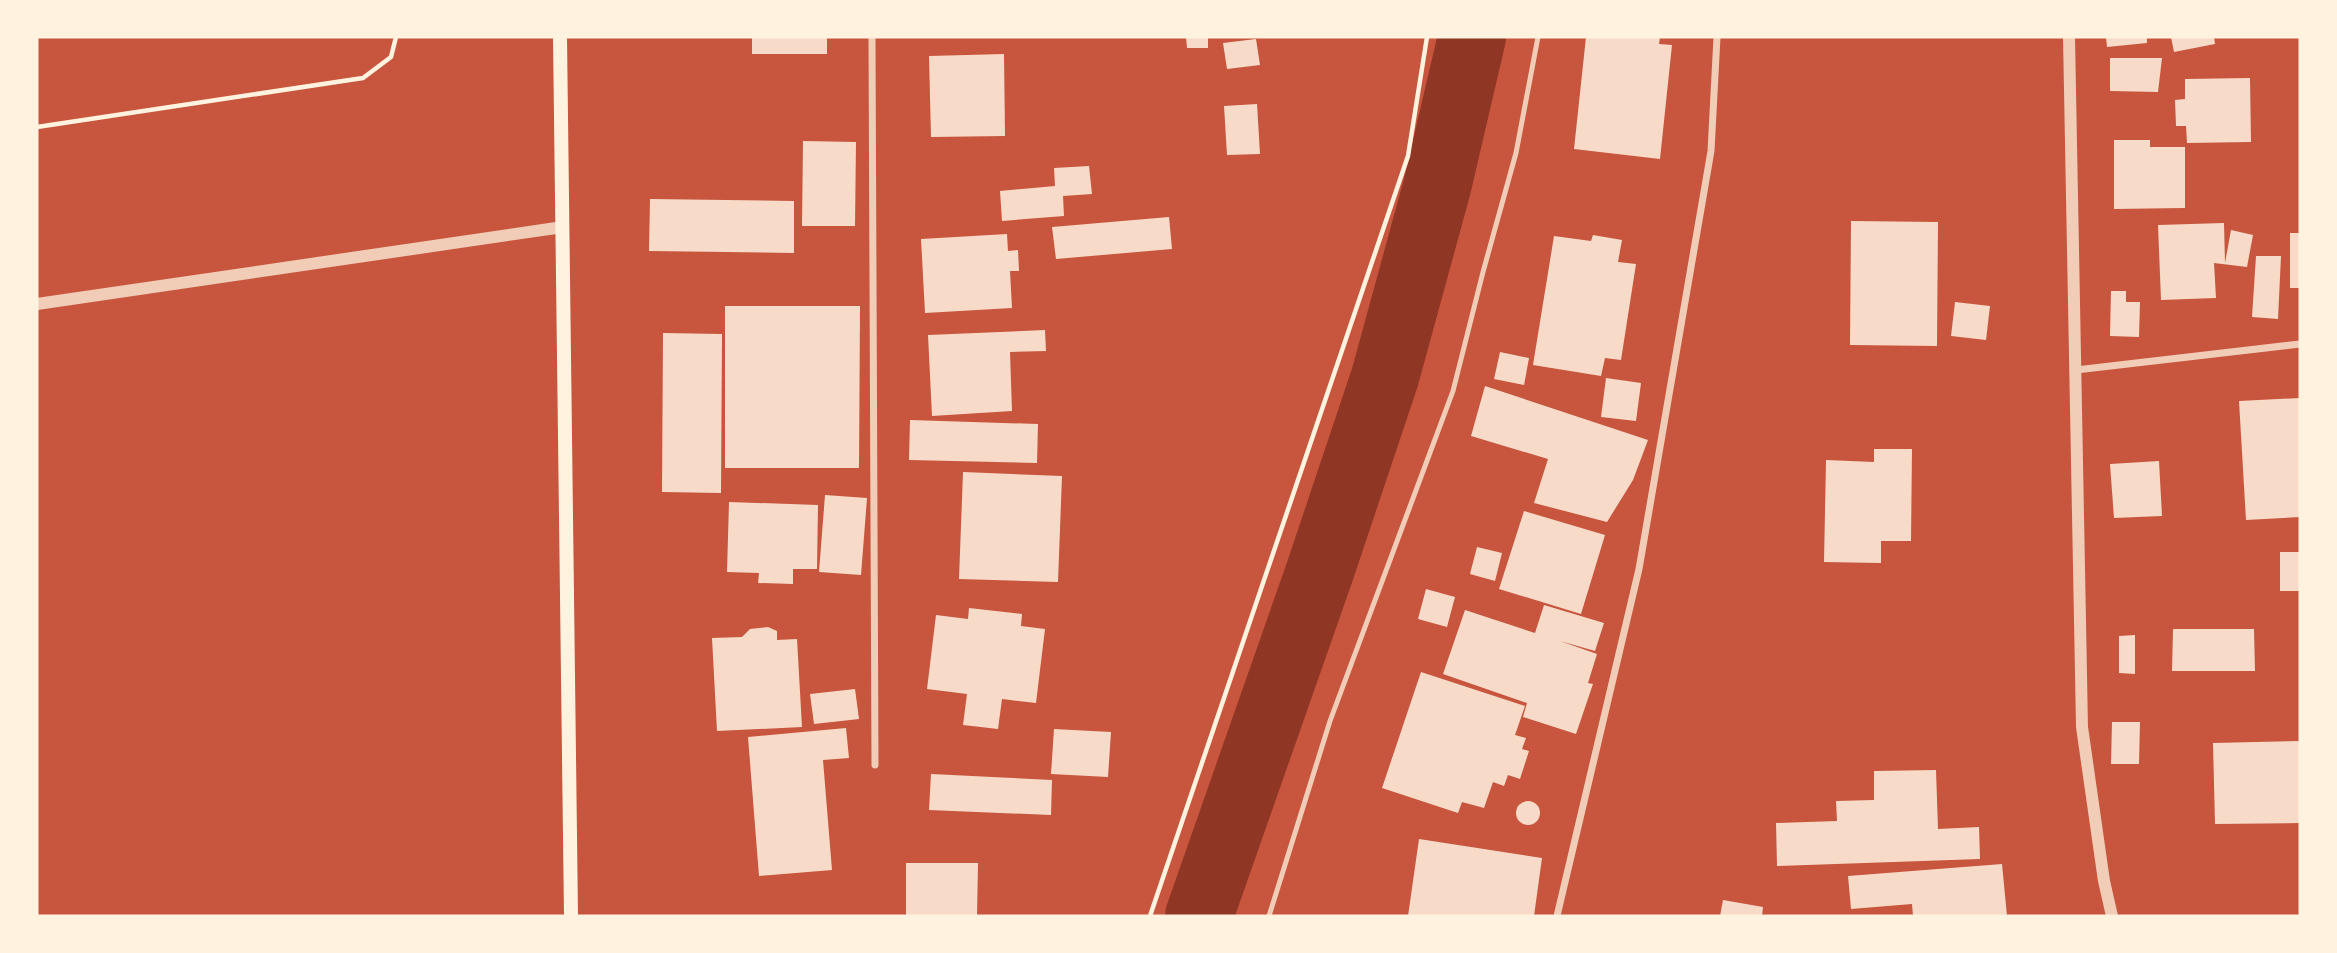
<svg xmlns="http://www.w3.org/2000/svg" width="2337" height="953" font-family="'PT Sans Narrow',sans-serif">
<rect width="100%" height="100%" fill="#c8553d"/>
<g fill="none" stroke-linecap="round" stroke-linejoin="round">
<polyline stroke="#8f3625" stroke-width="68" points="1199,916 1320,571 1385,377 1437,187 1472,37"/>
</g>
<g fill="#f7dbc8">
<rect x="752" y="37" width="75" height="17"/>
<polygon points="1186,37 1208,37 1208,48 1187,48"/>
<polygon points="1586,37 1660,37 1659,44 1672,45 1660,159 1574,149"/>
<polygon points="2106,37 2147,37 2147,43 2107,47"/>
<polygon points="2171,37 2214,37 2215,44 2174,52"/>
<polygon points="1256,39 1260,65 1227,69 1223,43"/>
<polygon points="1004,54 1005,136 931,137 929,56"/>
<polygon points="2110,58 2162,58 2158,92 2110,91"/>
<polygon points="2250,78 2251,142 2187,143 2186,126 2176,126 2175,100 2185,99 2185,79"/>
<polygon points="1257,104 1260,154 1227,155 1224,106"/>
<polygon points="2114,140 2150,140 2150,147 2185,147 2185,208 2114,209"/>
<polygon points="803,141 856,142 855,226 802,226"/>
<polygon points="1089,166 1092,194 1063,196 1064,216 1002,221 1000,191 1055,186 1054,168"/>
<polygon points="650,199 794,201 794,253 649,251"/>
<polygon points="1169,217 1172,249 1056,259 1052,227"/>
<polygon points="1851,221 1938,222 1937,346 1850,345"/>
<polygon points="2224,223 2225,263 2231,230 2253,235 2247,267 2214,263 2216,298 2161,300 2158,225"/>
<rect x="2290" y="233" width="10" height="55"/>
<polygon points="1007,234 1008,251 1018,250 1019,271 1010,271 1012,308 925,313 921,239"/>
<polygon points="1593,235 1622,240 1618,262 1636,264 1621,360 1605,358 1601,376 1533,365 1554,236 1591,241"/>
<polygon points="2256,256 2281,256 2278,319 2252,317"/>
<polygon points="2111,291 2126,291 2126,302 2140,302 2139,337 2110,336"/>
<polygon points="1955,302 1990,306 1986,340 1951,336"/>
<polygon points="725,306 860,306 859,468 725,468"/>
<polygon points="1045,330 1046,351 1010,352 1012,411 932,416 928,335"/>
<polygon points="663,333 722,334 721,493 662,492"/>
<polygon points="1500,352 1529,358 1524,385 1494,379"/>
<polygon points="1606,378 1641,383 1636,421 1601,417"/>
<polygon points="1485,386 1648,440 1633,480 1607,522 1534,503 1548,459 1471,436"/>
<polygon points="2300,398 2300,517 2246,520 2239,401"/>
<polygon points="910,420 1038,424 1037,463 909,460"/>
<polygon points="1874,449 1912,449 1911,541 1881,541 1881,563 1824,562 1826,460 1874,462"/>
<polygon points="2159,461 2162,516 2114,518 2110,464"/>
<polygon points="963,472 1062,476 1058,582 959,579"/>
<polygon points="825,495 867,498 861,575 819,572"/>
<polygon points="729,502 818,505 817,569 793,569 793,584 758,583 759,573 727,572"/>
<polygon points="1524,511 1605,535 1581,614 1499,589"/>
<polygon points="1477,547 1502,553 1495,581 1470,574"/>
<rect x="2280" y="552" width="20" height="39"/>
<polygon points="1426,589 1455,597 1447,627 1418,619"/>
<polygon points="1544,605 1604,623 1595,651 1560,641 1597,654 1588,683 1593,684 1576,734 1523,717 1527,703 1443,674 1465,610 1535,633"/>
<polygon points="969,608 1022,614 1021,626 1045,629 1036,703 1002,699 998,729 963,725 967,694 927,689 936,615 968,619"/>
<polygon points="768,627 777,631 777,640 797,639 802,727 717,731 712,638 742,637 750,629"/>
<polygon points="2173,629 2254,629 2255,671 2172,671"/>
<polygon points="2135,635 2135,674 2119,673 2119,636"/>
<polygon points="1421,672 1525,706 1515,735 1526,738 1522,749 1529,751 1520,779 1508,775 1504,786 1493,782 1484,808 1462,802 1458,813 1382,788"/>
<polygon points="855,689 859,719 814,724 810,694"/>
<polygon points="2112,722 2140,722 2139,764 2111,764"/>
<polygon points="846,728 849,758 823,760 832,870 759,876 748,737"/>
<polygon points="1054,729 1111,732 1108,777 1051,774"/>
<polygon points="2300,741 2300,823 2215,824 2213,743"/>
<polygon points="1936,770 1938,829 1979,827 1980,859 1777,866 1776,823 1837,821 1836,801 1874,800 1874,771"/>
<polygon points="931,774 1052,780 1051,815 929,810"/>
<circle cx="1528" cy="813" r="12"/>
<polygon points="1419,839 1542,858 1534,916 1408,916"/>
<polygon points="906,863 978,863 977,916 906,916"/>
<polygon points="2002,864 2007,916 1913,916 1912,904 1851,909 1848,876"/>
<polygon points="1723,900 1763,907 1762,916 1720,916"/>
</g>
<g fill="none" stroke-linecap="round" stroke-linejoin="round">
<g stroke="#fff3e0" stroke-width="4.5">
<polyline points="37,127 363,78 391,57 396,37"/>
<polyline points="1150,916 1408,156 1427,37"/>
</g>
<polyline stroke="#f1ccb7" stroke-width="5" points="1269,916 1330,721 1453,391 1483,272 1516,153 1538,37"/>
<g stroke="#f1ccb7" stroke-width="7">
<polyline points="872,37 875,765"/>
<polyline points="2076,370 2300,344"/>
<polyline points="1557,916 1639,569 1711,151 1717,37"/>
</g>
<g stroke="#f1ccb7" stroke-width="12">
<polyline points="2069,37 2082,727 2104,881 2112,916"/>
<polyline points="37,304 563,227"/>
</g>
<polyline stroke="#fff3e0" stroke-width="14" points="560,37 571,916"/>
</g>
<rect width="2337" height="953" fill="none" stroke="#fff3e0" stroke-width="77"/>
</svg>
